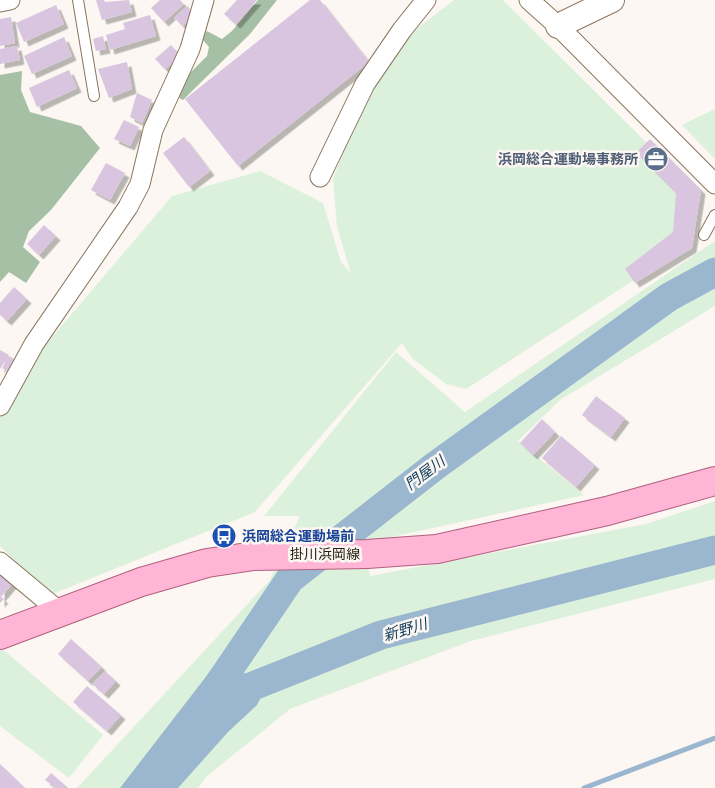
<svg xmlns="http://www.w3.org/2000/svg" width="715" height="788" font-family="'Nunito Sans','Noto Sans JP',sans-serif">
<defs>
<filter id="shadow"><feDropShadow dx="4.5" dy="4.5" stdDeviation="0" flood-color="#0004"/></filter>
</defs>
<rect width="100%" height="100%" fill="#fcf7f2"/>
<g fill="#dcf1db">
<polygon points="454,0 503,0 687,183 682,249 466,389 446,384 412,358 402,343 255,512 50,595 0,546 0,412 13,383 172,196 260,171 323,203 341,262 351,274 337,227 333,179 351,130 357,115 398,43"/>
<polygon points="715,109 715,159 682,125"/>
<polygon points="715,241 715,306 560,400 518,441 584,495 364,543 370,576 646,524 715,501 715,579 471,641 290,709 206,777 198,788 77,788 270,580 300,516 264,516 396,352 465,412"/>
<polygon points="0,647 103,735 69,778 0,726"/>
</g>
<g fill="#a6c0a5">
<polygon points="258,0 277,0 250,34 183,100 179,98 188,75 207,56 209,47 201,38 207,31 222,39 232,31"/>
<polygon points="22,71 21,90 30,112 81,126 100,148 51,210 29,231 23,247 40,262 26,283 9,272 0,282 0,75"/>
</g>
<polygon fill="#9bb7d0" points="225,652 263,693 257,705 228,732 178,788 120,788"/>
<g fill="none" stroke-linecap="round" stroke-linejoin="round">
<polyline stroke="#9bb7d0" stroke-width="5" points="584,788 715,738"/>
<g stroke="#9bb7d0" stroke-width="29">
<polyline points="212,694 290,579 435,466 669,297 715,272"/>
<polyline points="221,706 243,690 381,635 715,550"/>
</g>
</g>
<g fill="#d9c5e0" filter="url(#shadow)">
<polygon points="96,0 104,0 105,2 129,0 132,12 102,20"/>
<polygon points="160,0 180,0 184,4 164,22 151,8"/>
<polygon points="237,0 257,0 236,24 224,14"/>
<polygon points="310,0 320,0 369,62 238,166 185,99"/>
<polygon points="56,5 64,24 24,42 16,23"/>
<polygon points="187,6 195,14 183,26 174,18"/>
<polygon points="150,15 156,36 110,50 106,35 125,29 123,23"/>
<polygon points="11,17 15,43 0,46 0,19"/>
<polygon points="103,36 106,49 96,51 93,39"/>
<polygon points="64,37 72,56 32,74 24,56"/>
<polygon points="171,45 181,56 165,69 155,59"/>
<polygon points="17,46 20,60 0,64 0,49"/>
<polygon points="127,62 132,89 109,98 98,69"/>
<polygon points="69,70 77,88 37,107 29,88"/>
<polygon points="137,93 152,100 142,123 130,117"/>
<polygon points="124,120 139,127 130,146 114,139"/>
<polygon points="184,137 210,171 189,187 163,153"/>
<polygon points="650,139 701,190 692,248 635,283 625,269 673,232 676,193 636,153"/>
<polygon points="106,163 125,173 110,200 91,190"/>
<polygon points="44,225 56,236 39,255 27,244"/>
<polygon points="14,287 27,299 7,321 0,315 0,303"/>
<polygon points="0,350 9,355 0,369"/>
<polygon points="9,356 17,361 10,373 2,368"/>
<polygon points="596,396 625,418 611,437 582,415"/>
<polygon points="542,419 555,432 533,455 520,443"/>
<polygon points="561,436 595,465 576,487 542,458"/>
<polygon points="0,573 12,584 1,597 4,599 0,603"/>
<polygon points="71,639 102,667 88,681 58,654"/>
<polygon points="105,671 116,681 104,694 92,684"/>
<polygon points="87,686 121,715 107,731 73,702"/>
<polygon points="0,764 25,788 0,788"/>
<polygon points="51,773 66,786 64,788 56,788 45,780"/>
</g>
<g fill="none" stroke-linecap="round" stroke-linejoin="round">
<defs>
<g id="service">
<polyline points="78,0 94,96"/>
<polyline points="704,235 715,215"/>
</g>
<g id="minor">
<polyline points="529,0 558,26 715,184"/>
<polyline points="0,2 10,0"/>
<polyline points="320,177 365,84 402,30 426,0"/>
<polyline points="0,406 34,344 128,207 140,184 153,130 190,49 204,0"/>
<polyline points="0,562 60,612"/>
</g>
<polyline id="tertiary" points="558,26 612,0"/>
<polyline id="primary" points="0,635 141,582 207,563 254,556 367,554 437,549 607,511 715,481"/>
</defs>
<use href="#service" stroke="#8b765f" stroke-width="12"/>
<use href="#minor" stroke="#8b765f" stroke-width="21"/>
<use href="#tertiary" stroke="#8b765f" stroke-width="26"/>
<use href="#primary" stroke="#b25f7f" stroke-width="30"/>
<use href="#service" stroke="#fff" stroke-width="10"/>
<use href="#minor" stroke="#fff" stroke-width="19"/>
<use href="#tertiary" stroke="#fff" stroke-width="24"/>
<use href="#primary" stroke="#ffb5d6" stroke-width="28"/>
</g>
<defs>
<symbol id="office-disc" viewBox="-11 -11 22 22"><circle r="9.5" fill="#5c6f8a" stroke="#fcf7f2"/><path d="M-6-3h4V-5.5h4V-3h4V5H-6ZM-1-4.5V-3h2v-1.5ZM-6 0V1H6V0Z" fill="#fff"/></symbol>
<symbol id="bus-disc" viewBox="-11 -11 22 22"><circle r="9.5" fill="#1a4fb4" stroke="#fcf7f2"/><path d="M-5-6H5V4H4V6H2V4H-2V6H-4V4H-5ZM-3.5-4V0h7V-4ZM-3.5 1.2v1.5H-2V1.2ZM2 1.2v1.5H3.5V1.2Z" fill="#fff"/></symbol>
</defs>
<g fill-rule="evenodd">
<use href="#office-disc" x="642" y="145" width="28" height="28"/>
<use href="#bus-disc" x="210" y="522" width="28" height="28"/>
</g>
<g text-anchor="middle" stroke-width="5" stroke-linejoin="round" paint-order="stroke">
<g font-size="14" font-weight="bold" fill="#4e5e75" stroke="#fcf7f2" text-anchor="end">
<text x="638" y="164">浜岡総合運動場事務所</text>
</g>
<g font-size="14" font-weight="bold" fill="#164399" stroke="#fcf7f2" text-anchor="start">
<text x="242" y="541">浜岡総合運動場前</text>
</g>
<g font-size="14" fill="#241c12" stroke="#fcf7f2">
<text x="325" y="559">掛川浜岡線</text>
</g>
<g font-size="15" font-style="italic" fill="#0e3c5e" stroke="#fcf7f2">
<text transform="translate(425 473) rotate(-37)" y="5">門屋川</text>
<text transform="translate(405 630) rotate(-17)" y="5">新野川</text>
</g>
</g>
</svg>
